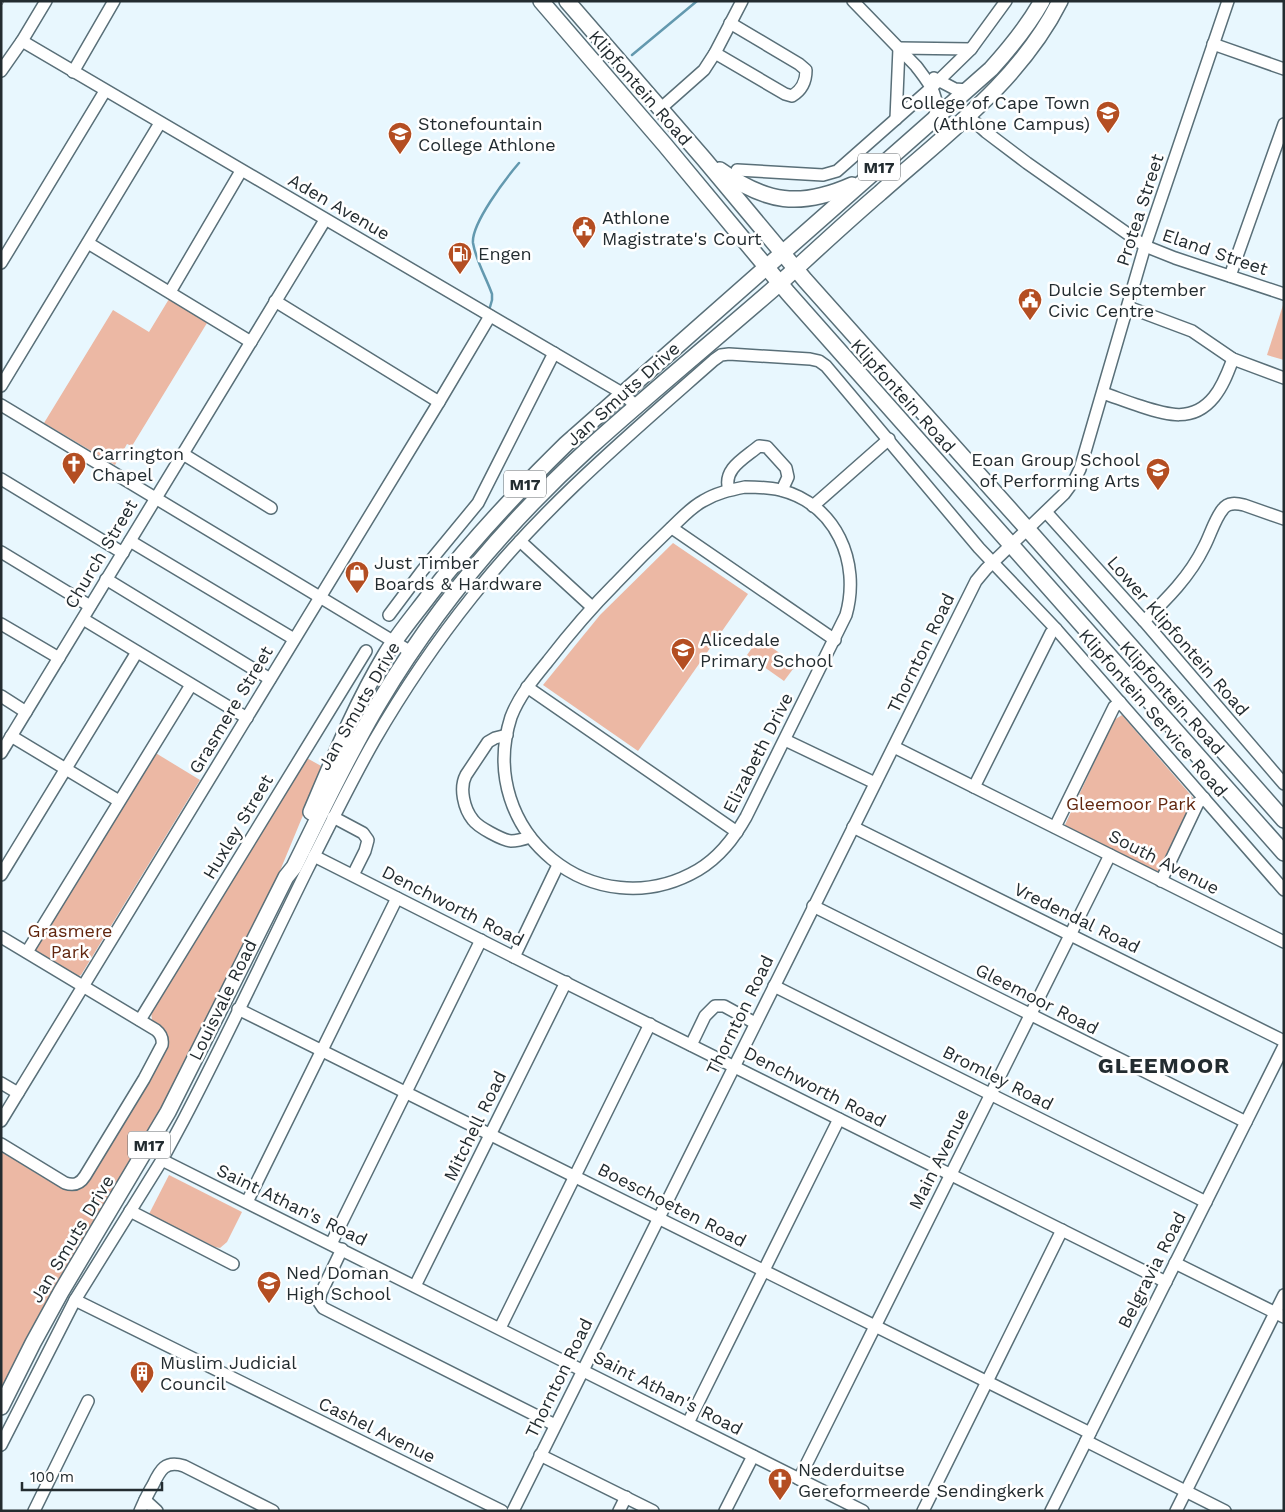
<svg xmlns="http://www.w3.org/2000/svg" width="1285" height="1512" font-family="'Work Sans',sans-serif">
<rect width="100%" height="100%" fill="#e8f7fe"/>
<g fill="#ecb8a4">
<polygon points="169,299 207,323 132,446 127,444 115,465 44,423 113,310 149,332"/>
<polygon points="1283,305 1284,305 1284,360 1267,355"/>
<polygon points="673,543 748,594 638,751 543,685 600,615"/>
<polygon points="759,638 796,665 784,681 747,655"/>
<polygon points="1122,715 1195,800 1159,876 1064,827 1114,720"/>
<polygon points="154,752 200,780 81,975 77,977 34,951 34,948"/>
<path d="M305,757L323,767L277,878L169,1094L127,1170L75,1254L21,1350L1,1389V1151C18,1161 55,1188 72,1190C77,1191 79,1189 83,1186L166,1045L152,1020L151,1011Z"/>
<polygon points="169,1175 242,1212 227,1242 220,1248 215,1247 149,1214"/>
</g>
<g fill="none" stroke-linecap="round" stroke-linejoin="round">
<g stroke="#6399af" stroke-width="2.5">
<polyline points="632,55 697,1"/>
<path d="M490,307L492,300V294C486,277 476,261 473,243C471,224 506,178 519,163"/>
</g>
<defs>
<g id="minor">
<path d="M853,1L916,66C928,82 942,97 934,118"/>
<polyline points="22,41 622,393 636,406"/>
<polyline points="1213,44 1284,69"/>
<path d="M715,53L785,94L792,96C802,90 806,82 806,70L799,64L730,23"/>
<polyline points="1,71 22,41 46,1"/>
<polyline points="73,72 114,1"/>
<polyline points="934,78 955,89 968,90"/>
<polyline points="660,109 704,70 715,53 742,1"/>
<polyline points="968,116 986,132 1027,163 1145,246 1175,258 1284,294"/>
<polyline points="896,119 899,48 971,49"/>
<polyline points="737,170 823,175 837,171 931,88 971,49 1006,1"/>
<polyline points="88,243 251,342"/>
<polyline points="1,263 105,91"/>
<polyline points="1230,276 1284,124"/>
<polyline points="170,292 241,171"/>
<polyline points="275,301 439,402"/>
<polyline points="1128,307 1192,331 1233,359 1284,378"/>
<polyline points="1,386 160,123"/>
<path d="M1103,393C1115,397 1127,402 1140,406C1167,415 1193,423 1214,397C1223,386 1228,372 1233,359"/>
<polyline points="1,405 411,652"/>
<polyline points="183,454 271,508"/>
<polyline points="1,479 123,553"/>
<path d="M745,487C757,487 768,487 780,490C836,504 861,562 846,615L746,817C734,838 720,857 698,870C595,930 474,832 511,717C519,696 534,678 548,661C569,634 591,608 615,584C633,565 652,546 671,528C681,519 690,508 703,501C716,493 730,490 745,487Z"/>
<path d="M729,490C722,469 745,458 759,446L767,447L786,468L788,477L782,490"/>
<polyline points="813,506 889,439"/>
<polyline points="1046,512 1144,621 1284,784"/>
<polyline points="672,528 835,640"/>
<polyline points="130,541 294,639"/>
<polyline points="520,541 592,607"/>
<polyline points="1,552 90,606"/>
<polyline points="106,579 270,679"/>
<polyline points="389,615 422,571 478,503 554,353"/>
<polyline points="83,619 247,718"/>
<path d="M1144,621C1167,599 1190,576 1204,547C1210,536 1215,518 1223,509C1228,502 1236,503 1244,505L1284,519"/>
<polyline points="1,624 59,658"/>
<polyline points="527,687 737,832"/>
<polyline points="1,696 26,712"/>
<path d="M507,735L495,738L488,742L466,775C459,788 464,809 473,820C478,827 502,840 511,841C517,841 524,839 530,837"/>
<polyline points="11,736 119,801"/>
<polyline points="785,740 875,783"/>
<polyline points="894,747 1284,942"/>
<polyline points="1,753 325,220"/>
<polyline points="974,787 1051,633 1056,629"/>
<polyline points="333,817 363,833 368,840 365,851 353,875"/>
<polyline points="853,827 1284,1041"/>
<polyline points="1055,827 1114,707 1120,702"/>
<polyline points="314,856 514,957 1166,1282"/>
<polyline points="1,875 137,652"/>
<polyline points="1161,881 1198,803 1204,798"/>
<polyline points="813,906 1246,1122"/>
<path d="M1,937L156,1030C161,1034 163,1039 162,1045L144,1079L85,1176C80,1184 74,1186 65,1183L1,1144"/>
<polyline points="27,952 191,685"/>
<polyline points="514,957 558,865"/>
<polyline points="774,986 1206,1202"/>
<polyline points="238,1009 1090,1433"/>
<polyline points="140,1020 366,651"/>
<polyline points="691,1045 705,1016 715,1006 724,1006 755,1023"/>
<polyline points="1,1083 18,1093"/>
<polyline points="1,1121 439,402 490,316"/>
<polyline points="162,1160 863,1511"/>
<polyline points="247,1202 397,898"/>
<polyline points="130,1211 233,1264"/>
<polyline points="331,1244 481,940"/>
<polyline points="342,1249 321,1293 319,1302 323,1308 555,1425"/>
<polyline points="1175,1263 1284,1317"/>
<polyline points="415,1286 566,982"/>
<polyline points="75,1300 502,1511"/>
<polyline points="500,1328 650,1024"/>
<polyline points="688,1423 839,1119"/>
<polyline points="1086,1441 1225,1511"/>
<path d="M1,1445L75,1300L162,1160L184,1119C227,1037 266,953 307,870C329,827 350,783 374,741C403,691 436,642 472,597C542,508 629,435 714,360L721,355L729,354L810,359L819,361L826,366L979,548L1056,629L1284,890"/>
<polyline points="540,1455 653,1511"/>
<polyline points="799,1479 1110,855"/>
<polyline points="145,1500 157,1511"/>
<polyline points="34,1511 88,1401"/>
<path d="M140,1511C144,1502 148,1493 153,1485C160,1470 165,1460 184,1466L273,1511"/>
<polyline points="513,1511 976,581 986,569 1064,494 1075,479 1080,469 1145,246 1228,1"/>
<polyline points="619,1511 626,1497"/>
<polyline points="725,1511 753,1456"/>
<polyline points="923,1511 1062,1230"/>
<polyline points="1051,1511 1284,1046"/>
<polyline points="1176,1511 1284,1295"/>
</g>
<g id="major">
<polyline points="541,1 665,145 788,293 1284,853"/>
<polyline points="567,1 704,159 805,280 1038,541 1284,820"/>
<path d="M720,170C766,203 800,208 852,185"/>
<path d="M311,812C334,758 356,704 386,654C399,633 416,613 431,593C472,540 518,491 566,444L991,69C1010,48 1028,26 1042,1"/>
<path d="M1,1407L33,1343L61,1292L168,1112L286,877L294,867C322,811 348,754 380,701C436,607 509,521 589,448C651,392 717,338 780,283C813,253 846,222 880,193C945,135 1020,81 1060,1"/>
</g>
</defs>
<use href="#minor" stroke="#596f78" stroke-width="14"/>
<use href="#major" stroke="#596f78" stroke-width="18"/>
<use href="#minor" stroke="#fff" stroke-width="11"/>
<use href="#major" stroke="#fff" stroke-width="15"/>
<defs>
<polyline id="rail" points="1,3 2,1"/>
</defs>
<use href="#rail" stroke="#869297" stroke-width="4.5"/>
<use href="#rail" stroke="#fff" stroke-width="2.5" stroke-dasharray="8" stroke-linecap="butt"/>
</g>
<defs>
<symbol id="university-pin" viewBox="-11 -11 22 30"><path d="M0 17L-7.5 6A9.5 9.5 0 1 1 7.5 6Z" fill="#b44e22" stroke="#fff"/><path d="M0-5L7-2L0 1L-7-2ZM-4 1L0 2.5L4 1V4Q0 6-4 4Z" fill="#fff"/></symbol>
<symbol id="school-pin" viewBox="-11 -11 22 30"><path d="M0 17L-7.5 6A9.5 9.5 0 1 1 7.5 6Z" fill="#b44e22" stroke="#fff"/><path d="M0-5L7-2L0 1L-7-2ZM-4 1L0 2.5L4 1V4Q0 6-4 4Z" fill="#fff"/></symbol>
<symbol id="civic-pin" viewBox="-11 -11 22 30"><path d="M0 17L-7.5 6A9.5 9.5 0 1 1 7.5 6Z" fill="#b44e22" stroke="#fff"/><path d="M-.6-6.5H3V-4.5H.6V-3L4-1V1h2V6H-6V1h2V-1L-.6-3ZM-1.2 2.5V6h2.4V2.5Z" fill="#fff"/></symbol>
<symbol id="fuel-pin" viewBox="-11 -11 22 30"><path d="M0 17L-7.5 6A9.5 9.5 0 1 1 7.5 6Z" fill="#b44e22" stroke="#fff"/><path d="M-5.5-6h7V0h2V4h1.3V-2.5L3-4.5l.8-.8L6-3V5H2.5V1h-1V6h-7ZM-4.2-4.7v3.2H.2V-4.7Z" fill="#fff"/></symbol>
<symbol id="church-pin" viewBox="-11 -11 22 30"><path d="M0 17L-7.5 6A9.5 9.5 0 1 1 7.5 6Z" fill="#b44e22" stroke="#fff"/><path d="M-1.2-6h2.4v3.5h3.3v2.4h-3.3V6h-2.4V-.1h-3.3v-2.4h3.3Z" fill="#fff"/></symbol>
<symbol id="shop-pin" viewBox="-11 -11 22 30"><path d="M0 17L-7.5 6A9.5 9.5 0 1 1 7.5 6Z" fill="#b44e22" stroke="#fff"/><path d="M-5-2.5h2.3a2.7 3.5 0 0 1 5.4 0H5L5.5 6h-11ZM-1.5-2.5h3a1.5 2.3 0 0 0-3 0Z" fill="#fff"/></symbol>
<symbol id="building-pin" viewBox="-11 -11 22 30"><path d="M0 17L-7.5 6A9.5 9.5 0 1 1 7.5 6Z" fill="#b44e22" stroke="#fff"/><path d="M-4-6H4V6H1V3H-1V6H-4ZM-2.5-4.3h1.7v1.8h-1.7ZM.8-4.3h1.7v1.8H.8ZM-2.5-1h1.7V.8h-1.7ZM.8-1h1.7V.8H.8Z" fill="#fff"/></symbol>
</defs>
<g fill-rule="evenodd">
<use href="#university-pin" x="1094" y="99" width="28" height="38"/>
<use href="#school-pin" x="386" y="120" width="28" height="38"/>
<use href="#civic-pin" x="570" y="214" width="28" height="38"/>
<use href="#fuel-pin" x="446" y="240" width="28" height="38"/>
<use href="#civic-pin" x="1016" y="286" width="28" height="38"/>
<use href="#church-pin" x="60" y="450" width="28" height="38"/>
<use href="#university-pin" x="1144" y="456" width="28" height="38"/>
<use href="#shop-pin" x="343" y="559" width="28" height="38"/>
<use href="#school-pin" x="669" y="636" width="28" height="38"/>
<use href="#school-pin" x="255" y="1269" width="28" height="38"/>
<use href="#building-pin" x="128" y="1359" width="28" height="38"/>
<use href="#church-pin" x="766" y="1466" width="28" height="38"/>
</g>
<g text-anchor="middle" stroke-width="5" stroke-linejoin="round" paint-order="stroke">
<g fill="#fff" stroke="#656b6e" stroke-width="1">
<rect x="858" y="153.5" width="42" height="27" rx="4"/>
<rect x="504" y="470.5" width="42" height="27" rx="4"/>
<rect x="128" y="1131.5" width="42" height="27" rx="4"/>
</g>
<g font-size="16" font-weight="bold" fill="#232c30">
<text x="879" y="173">M17</text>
<text x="525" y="490">M17</text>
<text x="149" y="1151">M17</text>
</g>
<g font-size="18" fill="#232c30" stroke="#fff">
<text transform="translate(640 88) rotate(49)" y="6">Klipfontein Road</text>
<text transform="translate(339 207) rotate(30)" y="6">Aden Avenue</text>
<text transform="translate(1140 210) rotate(-72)" y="6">Protea Street</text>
<text transform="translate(1215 252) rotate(19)" y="6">Eland Street</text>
<text transform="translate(623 394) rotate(-42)" y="6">Jan Smuts Drive</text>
<text transform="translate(903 396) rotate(48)" y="6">Klipfontein Road</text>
<text transform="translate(101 554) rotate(-59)" y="6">Church Street</text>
<text transform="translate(1178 636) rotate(49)" y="6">Lower Klipfontein Road</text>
<text transform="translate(921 653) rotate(-64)" y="6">Thornton Road</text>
<text transform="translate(1172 698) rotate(48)" y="6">Klipfontein Road</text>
<text transform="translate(359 706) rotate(-60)" y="6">Jan Smuts Drive</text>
<text transform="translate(231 710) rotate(-59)" y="6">Grasmere Street</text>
<text transform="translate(1153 713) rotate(49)" y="6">Klipfontein Service Road</text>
<text transform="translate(758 753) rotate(-63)" y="6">Elizabeth Drive</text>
<text transform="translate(238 827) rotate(-59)" y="6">Huxley Street</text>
<text transform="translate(1164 862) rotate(27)" y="6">South Avenue</text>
<text transform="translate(453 906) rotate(27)" y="6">Denchworth Road</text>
<text transform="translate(1077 918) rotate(26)" y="6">Vredendal Road</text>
<text transform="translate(1037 999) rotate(27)" y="6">Gleemoor Road</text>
<text transform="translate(223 1000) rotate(-64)" y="6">Louisvale Road</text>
<text transform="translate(740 1015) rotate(-64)" y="6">Thornton Road</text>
<text transform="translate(998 1078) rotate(27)" y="6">Bromley Road</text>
<text transform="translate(815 1087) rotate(27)" y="6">Denchworth Road</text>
<text transform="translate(475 1126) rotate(-64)" y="6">Mitchell Road</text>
<text transform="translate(939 1159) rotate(-63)" y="6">Main Avenue</text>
<text transform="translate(292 1205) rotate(26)" y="6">Saint Athan's Road</text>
<text transform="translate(672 1205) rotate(27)" y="6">Boeschoeten Road</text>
<text transform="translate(72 1239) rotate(-59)" y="6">Jan Smuts Drive</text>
<text transform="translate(1152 1270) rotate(-63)" y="6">Belgravia Road</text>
<text transform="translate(559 1378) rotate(-64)" y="6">Thornton Road</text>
<text transform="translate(668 1393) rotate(27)" y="6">Saint Athan's Road</text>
<text transform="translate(377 1430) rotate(26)" y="6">Cashel Avenue</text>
</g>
<g font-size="18" fill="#232c30" stroke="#fff" text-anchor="start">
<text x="1090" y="109" text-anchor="end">College of Cape Town<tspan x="1090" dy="21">(Athlone Campus)</tspan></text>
<text x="418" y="130">Stonefountain<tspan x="418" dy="21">College Athlone</tspan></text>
<text x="602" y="224">Athlone<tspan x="602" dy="21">Magistrate's Court</tspan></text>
<text x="478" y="260">Engen</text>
<text x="1048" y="296">Dulcie September<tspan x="1048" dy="21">Civic Centre</tspan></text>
<text x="92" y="460">Carrington<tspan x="92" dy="21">Chapel</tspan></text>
<text x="1140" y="466" text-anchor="end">Eoan Group School<tspan x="1140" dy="21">of Performing Arts</tspan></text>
<text x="374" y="569">Just Timber<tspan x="374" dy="21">Boards &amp; Hardware</tspan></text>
<text x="700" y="646">Alicedale<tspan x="700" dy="21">Primary School</tspan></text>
<text x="286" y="1279">Ned Doman<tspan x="286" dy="21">High School</tspan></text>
<text x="160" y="1369">Muslim Judicial<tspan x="160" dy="21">Council</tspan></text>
<text x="798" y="1476">Nederduitse<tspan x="798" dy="21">Gereformeerde Sendingkerk</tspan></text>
</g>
<g font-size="18" fill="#61260e" stroke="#fff">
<text x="1131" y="810">Gleemoor Park</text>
<text x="70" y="937">Grasmere<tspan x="70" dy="21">Park</tspan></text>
</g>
<g font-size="22" font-weight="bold" letter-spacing="1" fill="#232c30" stroke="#fff">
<text x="1164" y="1073">GLEEMOOR</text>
</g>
</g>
<rect width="1285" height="1512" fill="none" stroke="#232c30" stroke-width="5"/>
<path d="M22 1482v8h140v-8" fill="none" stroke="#232c30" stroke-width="2.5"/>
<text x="30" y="1482" font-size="15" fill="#232c30" stroke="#ffffff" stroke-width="4" paint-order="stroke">100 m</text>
</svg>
